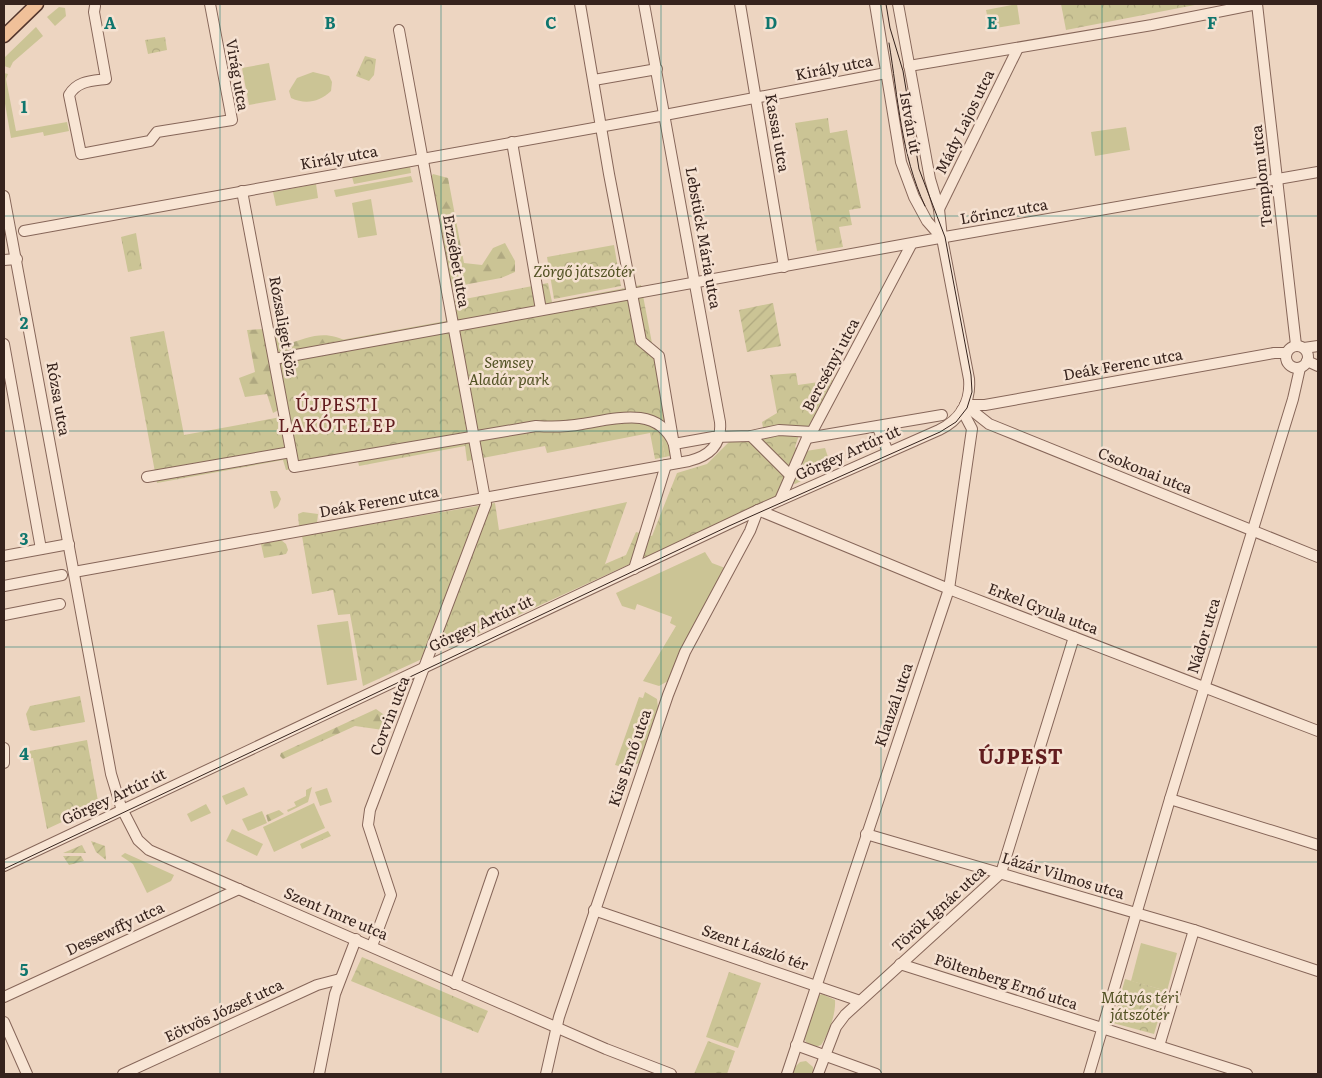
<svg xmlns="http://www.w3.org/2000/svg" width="1322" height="1078" font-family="Literata,serif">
<defs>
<pattern id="forest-firs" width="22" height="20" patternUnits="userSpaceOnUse" patternTransform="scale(1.25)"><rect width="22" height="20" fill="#cbc495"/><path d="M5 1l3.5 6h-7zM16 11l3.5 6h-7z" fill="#afa880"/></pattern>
<pattern id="park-crowns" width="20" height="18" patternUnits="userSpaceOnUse" patternTransform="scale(1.25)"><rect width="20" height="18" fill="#cbc495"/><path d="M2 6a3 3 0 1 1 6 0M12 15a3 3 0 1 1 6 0" fill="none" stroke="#afa880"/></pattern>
<pattern id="garden-furrows" width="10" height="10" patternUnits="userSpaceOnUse" patternTransform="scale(1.25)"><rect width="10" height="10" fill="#cbc495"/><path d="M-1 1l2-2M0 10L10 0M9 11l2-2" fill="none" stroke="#afa880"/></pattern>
</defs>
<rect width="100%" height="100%" fill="#edd5c1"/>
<g fill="#cbc495">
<polygon points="1017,4 1020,24 990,29 986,10"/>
<polygon points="59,7 65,8 66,16 55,26 47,17"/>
<polygon points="36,27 43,36 13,62 10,68 4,66 5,57"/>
<polygon points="269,63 276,100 249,105 242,68"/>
<path d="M313,72L329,76L332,82L331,91C319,102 306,105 291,98L289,91L297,78Z"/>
<polygon points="4,73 8,74 6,79 16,131 67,122 69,131 44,136 43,132 11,138 4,98"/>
<polygon points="1126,127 1130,150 1095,156 1091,132"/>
<polygon points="410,166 411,173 354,184 352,177"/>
<polygon points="411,176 413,182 336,197 334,190"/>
<polygon points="316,184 318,198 276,206 273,192"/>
<polygon points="371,199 377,235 358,238 352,203"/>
<polygon points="660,430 667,438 674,455 665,457"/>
<polygon points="825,448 831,466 795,484 791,482 806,451"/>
<polygon points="270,491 277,491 281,499 278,506 274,509"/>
<polygon points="705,552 712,563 725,568 686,640 668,681 659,686 643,681 676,626 670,623 672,617 637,604 635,610 622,606 616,593"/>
<polygon points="348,621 357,680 327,685 317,625"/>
<polygon points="645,692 657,699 658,708 639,763 626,768 615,765 639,697 643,698"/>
<polygon points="244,787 248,795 226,805 222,796"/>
<polygon points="327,788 332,802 320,806 315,792"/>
<polygon points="314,803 325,828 274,852 263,827"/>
<polygon points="206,804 211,813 191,822 187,814"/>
<polygon points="262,811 267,823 248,831 242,819"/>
<polygon points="232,829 263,844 257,856 226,841"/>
<polygon points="125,853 174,875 171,881 147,893 133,864 121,856"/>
<polygon points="1141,943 1177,953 1167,991 1131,981"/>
<path d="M822,994L835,1000C836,1014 829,1033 821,1045L815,1047L806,1042L804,1037L817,996Z"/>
<polygon points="806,1061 813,1067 814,1074 791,1074 793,1069 800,1062"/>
</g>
<g fill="url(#forest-firs)">
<polygon points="433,174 448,178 464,263 482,265 493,248 505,243 515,261 515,272 501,278 447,288 427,183"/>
<path d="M264,329L286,345C309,337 326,329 349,343L288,405L273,413L267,394L245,397L239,378L255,372L247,330Z"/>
<polygon points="303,512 318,514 317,523 299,526 298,514"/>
<polygon points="281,540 286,544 288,550 286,554 264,558 261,544"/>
<polygon points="376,709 394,722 390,731 355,726 283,759 280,756 281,753"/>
<polygon points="312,787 308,802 288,812 287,810 296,806 294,802 306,796 306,790"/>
<polygon points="279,810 284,814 268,822 266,815"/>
<polygon points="328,831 331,836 302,849 300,844"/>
</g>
<g fill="url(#park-crowns)">
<polygon points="1061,4 1200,4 1066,30"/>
<polygon points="165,37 167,50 148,54 145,40"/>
<polygon points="365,56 376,59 374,75 369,81 356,76"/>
<polygon points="828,118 830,133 847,130 861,208 849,210 852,225 839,227 843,247 817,251 795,123"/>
<polygon points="136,233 142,269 128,272 121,237"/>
<polygon points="614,245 621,286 554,299 547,257"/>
<polygon points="548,283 552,302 641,285 668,428 660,430 665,457 655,459 650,433 547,453 545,446 467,461 465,446 359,466 357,457 286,470 283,460 157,483 130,337 164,331 184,435 281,417 269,353 446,321 444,303"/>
<polygon points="796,373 798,385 833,380 810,424 799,435 795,447 798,450 779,496 363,686 350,614 338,615 333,590 312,594 302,536 495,503 499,530 627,502 605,564 626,555 636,532 652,536 677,473 707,464 730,441 764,433 762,422 777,413 770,375"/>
<polygon points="80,696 85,722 34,731 30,730 26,714 30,706"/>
<polygon points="87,740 98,801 96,806 47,829 33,758 20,760 19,753"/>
<polygon points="362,957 488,1011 478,1033 351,981"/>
<polygon points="729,972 761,983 738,1048 706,1037"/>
<polygon points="1125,979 1167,991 1154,1034 1113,1023"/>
<polygon points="708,1041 735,1051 727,1074 694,1074"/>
</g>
<g fill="url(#garden-furrows)">
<polygon points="773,303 781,346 747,352 739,310"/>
<polygon points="91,841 105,846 106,860 96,852"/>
<polygon points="82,845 86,853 63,853"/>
<polygon points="63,856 81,856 84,861 69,865"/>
</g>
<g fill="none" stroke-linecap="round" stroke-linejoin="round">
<defs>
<g id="minor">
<polyline points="580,4 609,174 641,341 659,356 677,463"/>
<polyline points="740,4 784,267"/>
<polyline points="875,4 901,162 914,197 927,221 942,238"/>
<polyline points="1257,4 1296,345"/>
<path d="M95,6L94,12L106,79C91,81 77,81 69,95L81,154L150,141L157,132L232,120L210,4"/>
<polyline points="909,66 1152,25 1257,4"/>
<polyline points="594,80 657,69"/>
<polyline points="670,114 886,73"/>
<polyline points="512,142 541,310"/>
<path d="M242,191L294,467L536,426C551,427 566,427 582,424C614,419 658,405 674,444L713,437L751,436L779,430L812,432"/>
<polyline points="4,196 111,774 121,807 138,840 149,850 606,1049 671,1074"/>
<polyline points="939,209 1018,48"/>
<polyline points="24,231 660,116"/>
<polyline points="4,260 17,259"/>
<polyline points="4,344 41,549"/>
<circle cx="1297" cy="357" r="11"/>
<polyline points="1304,348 1318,346"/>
<polyline points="274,359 945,237 1318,172"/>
<polyline points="1307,361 1318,366"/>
<polyline points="965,405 989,424 1318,557"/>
<polyline points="965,405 985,405 1274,353 1286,353"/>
<polyline points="878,428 888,452"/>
<polyline points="751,436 790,475"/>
<polyline points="807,438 942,415"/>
<polyline points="147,477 291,452"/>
<polyline points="780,500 807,438 812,432 911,245"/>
<polyline points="758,510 949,589 1318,731"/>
<polyline points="4,556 69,544"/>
<polyline points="634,569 666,465"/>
<path d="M74,572L689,461C709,456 722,445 720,422L644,4"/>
<polyline points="4,586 62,575"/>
<polyline points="4,615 60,604"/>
<polyline points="4,748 4,763"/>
<polyline points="1170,799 1318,845"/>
<polyline points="866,834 1194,930 1318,971"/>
<path d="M4,866L758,510L939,430C960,420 971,402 969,379L942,238L939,209L930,179L898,4"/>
<polyline points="594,910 860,1001"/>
<polyline points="372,946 391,895 368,825 370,810 486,504 399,30"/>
<polyline points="900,964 1247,1074"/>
<polyline points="455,984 493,873"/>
<polyline points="4,997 239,889"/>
<polyline points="4,1022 27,1074"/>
<polyline points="796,1045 876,1074"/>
<polyline points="1159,1046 1194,930"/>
<polyline points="123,1074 317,985 340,979"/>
<polyline points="319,1074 335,994 356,939"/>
<polyline points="546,1074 559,1017 668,695 685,652 750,531 758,510"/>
<polyline points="787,1074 949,589 972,429 962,410"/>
<polyline points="818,1074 836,1027 845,1015 1001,873 1074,637"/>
<polyline points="1089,1074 1170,799 1293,399 1300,368"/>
</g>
<polyline id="major" points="4,36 37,4"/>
</defs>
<use href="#minor" stroke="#866659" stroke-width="12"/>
<use href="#major" stroke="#54362d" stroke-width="15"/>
<use href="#minor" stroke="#f8e5d4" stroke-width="10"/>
<use href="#major" stroke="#f0c099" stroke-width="12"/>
<g stroke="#36231d" stroke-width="1">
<path d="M889,43C898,97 901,155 925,206"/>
<polyline points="4,869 729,526 940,432 956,422 967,408 972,392 971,375 945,237 919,169 903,71 890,28 886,4"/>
</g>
</g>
<path fill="none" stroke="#0f766e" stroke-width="1" stroke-opacity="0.55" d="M220,4V1074M441,4V1074M661,4V1074M881,4V1074M1102,4V1074M4,216H1318M4,431H1318M4,647H1318M4,862H1318"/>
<g text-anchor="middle" stroke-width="5" stroke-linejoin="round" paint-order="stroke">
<g font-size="15" fill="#36231d" stroke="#f5e1d1">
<text transform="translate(834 68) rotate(-11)" y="5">Király utca</text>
<text transform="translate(237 75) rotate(80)" y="5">Virág utca</text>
<text transform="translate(965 122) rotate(-64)" y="5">Mády Lajos utca</text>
<text transform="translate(910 123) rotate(80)" y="5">István út</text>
<text transform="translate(777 133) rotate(80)" y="5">Kassai utca</text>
<text transform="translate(339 158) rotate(-10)" y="5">Király utca</text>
<text transform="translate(1262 176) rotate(-96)" y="5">Templom utca</text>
<text transform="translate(1004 212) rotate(-10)" y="5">Lőrincz utca</text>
<text transform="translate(703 238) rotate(80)" y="5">Lebstück Mária utca</text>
<text transform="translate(456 261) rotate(80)" y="5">Erzsébet utca</text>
<text transform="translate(283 326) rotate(80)" y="5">Rózsaliget köz</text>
<text transform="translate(831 365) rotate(-62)" y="5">Bercsényi utca</text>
<text transform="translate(1123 365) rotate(-10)" y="5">Deák Ferenc utca</text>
<text transform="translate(58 399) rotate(80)" y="5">Rózsa utca</text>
<text transform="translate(848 453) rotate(-24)" y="5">Görgey Artúr út</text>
<text transform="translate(1145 471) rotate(22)" y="5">Csokonai utca</text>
<text transform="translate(379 502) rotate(-10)" y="5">Deák Ferenc utca</text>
<text transform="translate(1043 609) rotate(21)" y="5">Erkel Gyula utca</text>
<text transform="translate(481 624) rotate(-25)" y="5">Görgey Artúr út</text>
<text transform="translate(1204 636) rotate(-73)" y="5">Nádor utca</text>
<text transform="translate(894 705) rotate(-71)" y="5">Klauzál utca</text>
<text transform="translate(390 716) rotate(-69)" y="5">Corvin utca</text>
<text transform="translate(630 758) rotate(-71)" y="5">Kiss Ernő utca</text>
<text transform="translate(114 797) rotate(-25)" y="5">Görgey Artúr út</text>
<text transform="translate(1063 876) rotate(17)" y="5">Lázár Vilmos utca</text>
<text transform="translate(939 909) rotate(-42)" y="5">Török Ignác utca</text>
<text transform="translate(336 914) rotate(23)" y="5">Szent Imre utca</text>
<text transform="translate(115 929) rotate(-25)" y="5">Dessewffy utca</text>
<text transform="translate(755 948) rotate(19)" y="5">Szent László tér</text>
<text transform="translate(1006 982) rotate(18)" y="5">Pöltenberg Ernő utca</text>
<text transform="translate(224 1011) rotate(-25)" y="5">Eötvös József utca</text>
</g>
<g font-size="15" font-style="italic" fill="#525224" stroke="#f5e1d1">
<text x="584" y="277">Zörgő játszótér</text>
<text x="509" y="368">Semsey<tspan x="509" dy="17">Aladár park</tspan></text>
<text x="1140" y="1003">Mátyás téri<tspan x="1140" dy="17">játszótér</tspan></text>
</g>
<g font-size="18" letter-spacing="1" fill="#621d1f" stroke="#f5e1d1">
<text x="337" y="411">ÚJPESTI<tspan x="337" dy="21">LAKÓTELEP</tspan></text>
</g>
<g font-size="20" font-weight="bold" letter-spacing="1" fill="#621d1f" stroke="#f5e1d1">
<text x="1021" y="764">ÚJPEST</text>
</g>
</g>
<g font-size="16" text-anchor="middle" font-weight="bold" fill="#0f766e" stroke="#f5e1d1" stroke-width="5" stroke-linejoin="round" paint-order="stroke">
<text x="110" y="29">A</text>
<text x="330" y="29">B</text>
<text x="551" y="29">C</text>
<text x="771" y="29">D</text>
<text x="992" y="29">E</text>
<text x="1212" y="29">F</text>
<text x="24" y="113">1</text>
<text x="24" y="329">2</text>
<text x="24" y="545">3</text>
<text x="24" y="760">4</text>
<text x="24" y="976">5</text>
</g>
<rect width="1322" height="1078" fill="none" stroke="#36231d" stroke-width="10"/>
</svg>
